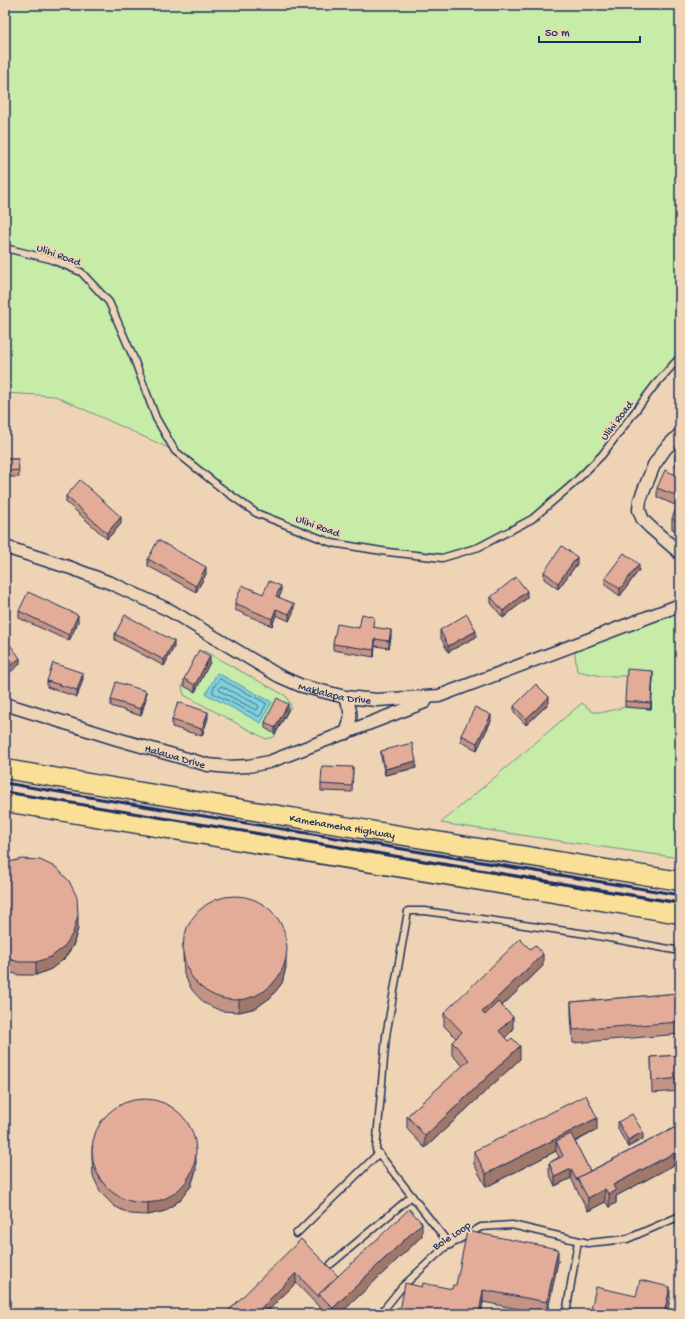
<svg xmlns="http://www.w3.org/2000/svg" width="685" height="1319" font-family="'Gochi Hand',sans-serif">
<rect width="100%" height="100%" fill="#eed4b5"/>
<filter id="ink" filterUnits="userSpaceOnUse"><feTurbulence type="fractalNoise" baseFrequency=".025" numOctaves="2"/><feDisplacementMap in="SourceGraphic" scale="8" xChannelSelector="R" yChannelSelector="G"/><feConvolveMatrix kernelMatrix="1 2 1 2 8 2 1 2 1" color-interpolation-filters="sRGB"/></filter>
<g filter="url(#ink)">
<g fill="#c6eca7" stroke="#708e82">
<polygon points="5,5 680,5 680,357 602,455 532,519 479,547 442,558 332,543 256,513 175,451 55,396 5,393"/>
<polygon points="680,605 680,858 567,842 441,823 582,703 593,712 605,712 625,707 651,709 627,676 602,676 577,671 574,645"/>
<polygon points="204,651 286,696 291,706 274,737 266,739 184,695 182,686 198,654"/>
</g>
<polygon fill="#81d1dc" stroke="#5890aa" points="217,673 272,702 261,723 206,694"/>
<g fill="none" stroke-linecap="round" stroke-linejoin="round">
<g stroke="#447090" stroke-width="1">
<path d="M220,679L266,703V705L260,716H258L213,693C212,689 217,681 220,679Z"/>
<polygon points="221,686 258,705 259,707 258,709 256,710 220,691 219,689"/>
</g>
<defs>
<g id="lane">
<polyline points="5,248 50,259 81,272 109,302 134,359 156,418 175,451 221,488 256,513 332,543 388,552 442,558 479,547 532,519 573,484 602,455 655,385 680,357"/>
<polyline points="296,1234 379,1153"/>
<polyline points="450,1245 376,1150 386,1036 408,911 425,911 587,934 680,951"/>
<polyline points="331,1264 412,1196"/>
<polyline points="380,1314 402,1287 444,1248 481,1227 512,1225 588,1243 627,1239 680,1216"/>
<polyline points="566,1314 578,1241"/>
</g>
<g id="street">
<polyline points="680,434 665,449 654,465 640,500 639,510 643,520 650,527 680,553"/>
<path id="s1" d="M5,547L71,568L113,584L171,611L279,676L302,686L345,697L377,700L439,696L680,605"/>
<path d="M345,697C352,711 352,718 346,733"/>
<path id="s2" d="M5,704L117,739L208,765L229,767L248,766L269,762L425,702"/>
</g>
<g id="primary">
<path id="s3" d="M5,769L344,826L680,881"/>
<polyline points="5,802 680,914"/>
</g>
</defs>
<use href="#lane" stroke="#1b2f5e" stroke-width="9"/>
<use href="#street" stroke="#1b2f5e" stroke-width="15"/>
<use href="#primary" stroke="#1b2f5e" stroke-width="21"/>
<use href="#lane" stroke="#eed4b5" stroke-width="6"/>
<use href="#street" stroke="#eed4b5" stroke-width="12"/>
<use href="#primary" stroke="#fadf96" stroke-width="18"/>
<g stroke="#1b2f5e" stroke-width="3">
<polyline points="5,783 680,895"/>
<polyline points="5,792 680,903"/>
</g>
</g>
<g fill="#c39483" stroke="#1b2f5e">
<polygon points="680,445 680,467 675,465 675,456"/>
<polygon points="5,459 18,459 19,477 5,477"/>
<polygon points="680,477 680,532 672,529 672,519 677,506 657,497 657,488"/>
<polygon points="66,496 121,524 107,539 66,502"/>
<polygon points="148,559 206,574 196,592 148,566"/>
<polygon points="577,564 558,589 544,579 544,572"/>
<polygon points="639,570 620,596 605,585 605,578"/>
<polygon points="281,593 279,597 294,610 289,621 276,615 272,626 235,610 235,603 263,594"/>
<polygon points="491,597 527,598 503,618 491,603"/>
<polygon points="19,611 78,622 69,641 19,618"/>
<polygon points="374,623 374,627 391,637 389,648 375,646 374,657 333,650 333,644 359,628"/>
<polygon points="440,630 476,637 448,652 440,636"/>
<polygon points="115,634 174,647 164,666 115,640"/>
<polygon points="210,662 195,692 184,686 184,679"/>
<polygon points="653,678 651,709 625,707 625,701"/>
<polygon points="83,679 77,697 47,687 47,681"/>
<polygon points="146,698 141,716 111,706 111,700"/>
<polygon points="549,703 526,725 514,712 514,706"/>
<polygon points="288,710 275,734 265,728 265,722"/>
<polygon points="208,718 202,736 172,727 172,720"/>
<polygon points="491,721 477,750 461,742 461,735"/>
<polygon points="381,751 416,768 385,775 381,757"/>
<polygon points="353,767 352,792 321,791 321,784"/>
<polygon points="5,863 78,928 73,946 64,959 51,969 36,975 19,975 5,971"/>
<polygon points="183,943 286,967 282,983 271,997 256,1008 239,1012 221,1011 204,1003 192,990 184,974 183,955"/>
<polygon points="543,966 502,1006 513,1030 505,1038 520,1059 425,1148 407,1129 407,1116 463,1066 452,1055 452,1042 456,1038 444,1026 444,1013"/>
<polygon points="680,993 680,1034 573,1043 571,1015 571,1002"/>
<polygon points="680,1055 680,1091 652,1093 651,1057"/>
<polygon points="618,1122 643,1139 628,1147 618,1129"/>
<polygon points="680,1125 677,1169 674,1165 616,1196 616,1203 609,1207 605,1202 588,1211 577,1190 571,1178 555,1186 549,1173 549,1163 559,1157 556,1151 486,1187 474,1164 474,1151 597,1130 575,1142 590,1171"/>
<polygon points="92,1146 196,1170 191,1186 180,1200 165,1211 148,1215 130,1214 114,1206 101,1193 93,1176 92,1158"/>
<polygon points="422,1236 340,1314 326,1314 296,1283 265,1314 301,1239 338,1276"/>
<polygon points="558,1261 547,1314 544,1314 483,1302 481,1314 400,1314 400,1311 452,1289 456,1285"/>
</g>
<g fill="#9f786a" stroke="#1b2f5e">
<polygon points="121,517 121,524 107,539 107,533"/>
<polygon points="577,557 577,564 558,589 558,583"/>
<polygon points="639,564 639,570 620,596 620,589"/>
<polygon points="206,567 206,574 196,592 196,586"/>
<polygon points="281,586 281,593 276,603 276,596"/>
<polygon points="527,591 527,598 503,618 503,611"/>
<polygon points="294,604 294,610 289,621 289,614"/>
<polygon points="276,609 276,615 272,626 272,619"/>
<polygon points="78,615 78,622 69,641 69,635"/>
<polygon points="391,630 391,637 389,648 389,641"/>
<polygon points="476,631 476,637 448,652 448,646"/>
<polygon points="375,639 375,646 374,657 374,650"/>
<polygon points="174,641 174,647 164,666 164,660"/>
<polygon points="210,656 210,662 195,692 195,685"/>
<polygon points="20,658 20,664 6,676 6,669"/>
<polygon points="653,671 653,678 651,709 651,703"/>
<polygon points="83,673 83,679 77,697 77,690"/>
<polygon points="146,691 146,698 141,716 141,709"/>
<polygon points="549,697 549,703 526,725 526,719"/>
<polygon points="288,704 288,710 275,734 275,728"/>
<polygon points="208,712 208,718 202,736 202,729"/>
<polygon points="491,715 491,721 477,750 477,743"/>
<polygon points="416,761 416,768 385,775 385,769"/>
<polygon points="78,915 78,928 73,946 64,959 51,969 36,975 36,962"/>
<polygon points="286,954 286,967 282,983 271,997 256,1008 239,1012 239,1000"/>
<polygon points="543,954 543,966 482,1025 482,1012"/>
<polygon points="513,1017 513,1030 499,1044 499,1031"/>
<polygon points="520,1046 520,1059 425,1148 425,1136"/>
<polygon points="597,1118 597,1130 560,1149 556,1141 556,1151 486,1187 486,1174"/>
<polygon points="643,1132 643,1139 628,1147 628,1140"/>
<polygon points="674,1153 674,1165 616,1196 616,1203 609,1207 609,1194 613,1185"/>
<polygon points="680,1155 680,1168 677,1169 677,1157"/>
<polygon points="196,1157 196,1170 191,1186 180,1200 165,1211 148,1215 148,1203"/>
<polygon points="571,1169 571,1178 555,1186 555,1177"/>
<polygon points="605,1189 605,1202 588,1211 588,1198"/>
<polygon points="422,1223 422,1236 340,1314 333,1314 333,1308"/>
<polygon points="558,1249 558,1261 547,1314 547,1302"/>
<polygon points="296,1273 296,1283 265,1314 255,1314"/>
<polygon points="670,1287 670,1299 667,1314 664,1314"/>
<polygon points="483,1290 483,1302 481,1314 479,1314"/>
</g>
<g fill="#e3ac98" stroke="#1b2f5e">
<polygon points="680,445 680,457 675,456"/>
<polygon points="5,459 18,459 19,470 5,471"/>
<polygon points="665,470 680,477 680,497 657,488"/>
<polygon points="80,480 121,517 107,533 66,496"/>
<polygon points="680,499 680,522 672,519"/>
<polygon points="158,540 206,567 196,586 148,559"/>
<polygon points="562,546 577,557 558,583 544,572"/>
<polygon points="624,553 639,564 620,589 605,578"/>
<polygon points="516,577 527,591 503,611 491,597"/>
<polygon points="269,581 281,586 276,596 294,604 289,614 276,609 272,619 235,603 242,585 263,594"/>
<polygon points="28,592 78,615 69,635 19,611"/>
<polygon points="362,614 374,617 373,627 391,630 389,641 375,639 374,650 333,644 337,624 359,628"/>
<polygon points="467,614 476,631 448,646 440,630"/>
<polygon points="125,615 174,641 164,660 115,634"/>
<polygon points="5,638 20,658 6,669 5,668"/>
<polygon points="199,650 210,656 195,685 184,679"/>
<polygon points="53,663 83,673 77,690 47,681"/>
<polygon points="627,669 653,671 651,703 625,701"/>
<polygon points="116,682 146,691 141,709 111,700"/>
<polygon points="536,684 549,697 526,719 514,706"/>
<polygon points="277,698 288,704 275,728 265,722"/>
<polygon points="178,702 208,712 202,729 172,720"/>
<polygon points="475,707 491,715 477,743 461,735"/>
<polygon points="412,743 416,761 385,769 381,751"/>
<polygon points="322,766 353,767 352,786 321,784"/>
<polygon points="22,859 40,860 57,868 69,881 77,897 78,915 73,933 64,947 51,957 36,962 19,962 5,958 5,863"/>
<circle cx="235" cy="948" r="52"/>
<polygon points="520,939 530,949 535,945 543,954 482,1012 485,1015 498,1002 513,1017 499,1031 508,1041 512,1038 520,1046 425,1136 407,1116 469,1060 452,1042 462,1032 444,1013"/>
<polygon points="680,993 680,1022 573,1030 571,1002"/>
<polygon points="680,1055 680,1078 652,1081 651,1057"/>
<polygon points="586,1095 597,1118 486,1174 474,1151"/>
<circle cx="144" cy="1151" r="52"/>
<polygon points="632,1114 643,1132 628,1140 618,1122"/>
<polygon points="680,1125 680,1155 677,1157 674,1153 613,1185 616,1191 609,1194 605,1189 588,1198 577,1178"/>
<polygon points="571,1134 590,1171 577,1178 577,1181 571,1169 555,1177 549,1163 563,1156 556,1141"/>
<polygon points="409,1209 422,1223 333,1308 319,1294"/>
<polygon points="467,1231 558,1249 547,1302 483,1290 479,1314 417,1314 400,1311 405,1283 422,1287 423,1283 452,1289 453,1285 456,1285"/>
<polygon points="301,1239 338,1276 319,1294 319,1297 296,1273 255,1314 225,1314"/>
<polygon points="640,1280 670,1287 664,1314 590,1314 596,1287 636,1296"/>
</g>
</g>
<g text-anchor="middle" stroke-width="4" stroke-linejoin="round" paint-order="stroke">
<g font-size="11" fill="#1b2f5e" stroke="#eed4b5">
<text transform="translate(59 254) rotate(20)" y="4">Ulihi Road</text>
<text transform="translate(616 420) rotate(-53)" y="4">Ulihi Road</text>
<text transform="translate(318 525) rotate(20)" y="4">Ulihi Road</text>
<text dy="4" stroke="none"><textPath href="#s1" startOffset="363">Maklalapa Drive</textPath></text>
<text dy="4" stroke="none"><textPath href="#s2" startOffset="178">Halawa Drive</textPath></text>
<text dy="4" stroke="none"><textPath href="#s3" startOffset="342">Kamehameha Highway</textPath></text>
<text transform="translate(451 1235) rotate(-33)" y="4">Bole Loop</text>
</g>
</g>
<rect width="685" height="1319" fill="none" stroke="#eed4b5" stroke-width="20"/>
<rect x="10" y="10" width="665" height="1299" fill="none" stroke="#1b2f5e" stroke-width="1.5" filter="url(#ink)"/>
<path d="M539 36v6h101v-6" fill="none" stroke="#1b2f5e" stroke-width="2"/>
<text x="545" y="36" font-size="12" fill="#1b2f5e" stroke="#eed4b5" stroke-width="3" paint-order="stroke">50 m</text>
</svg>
